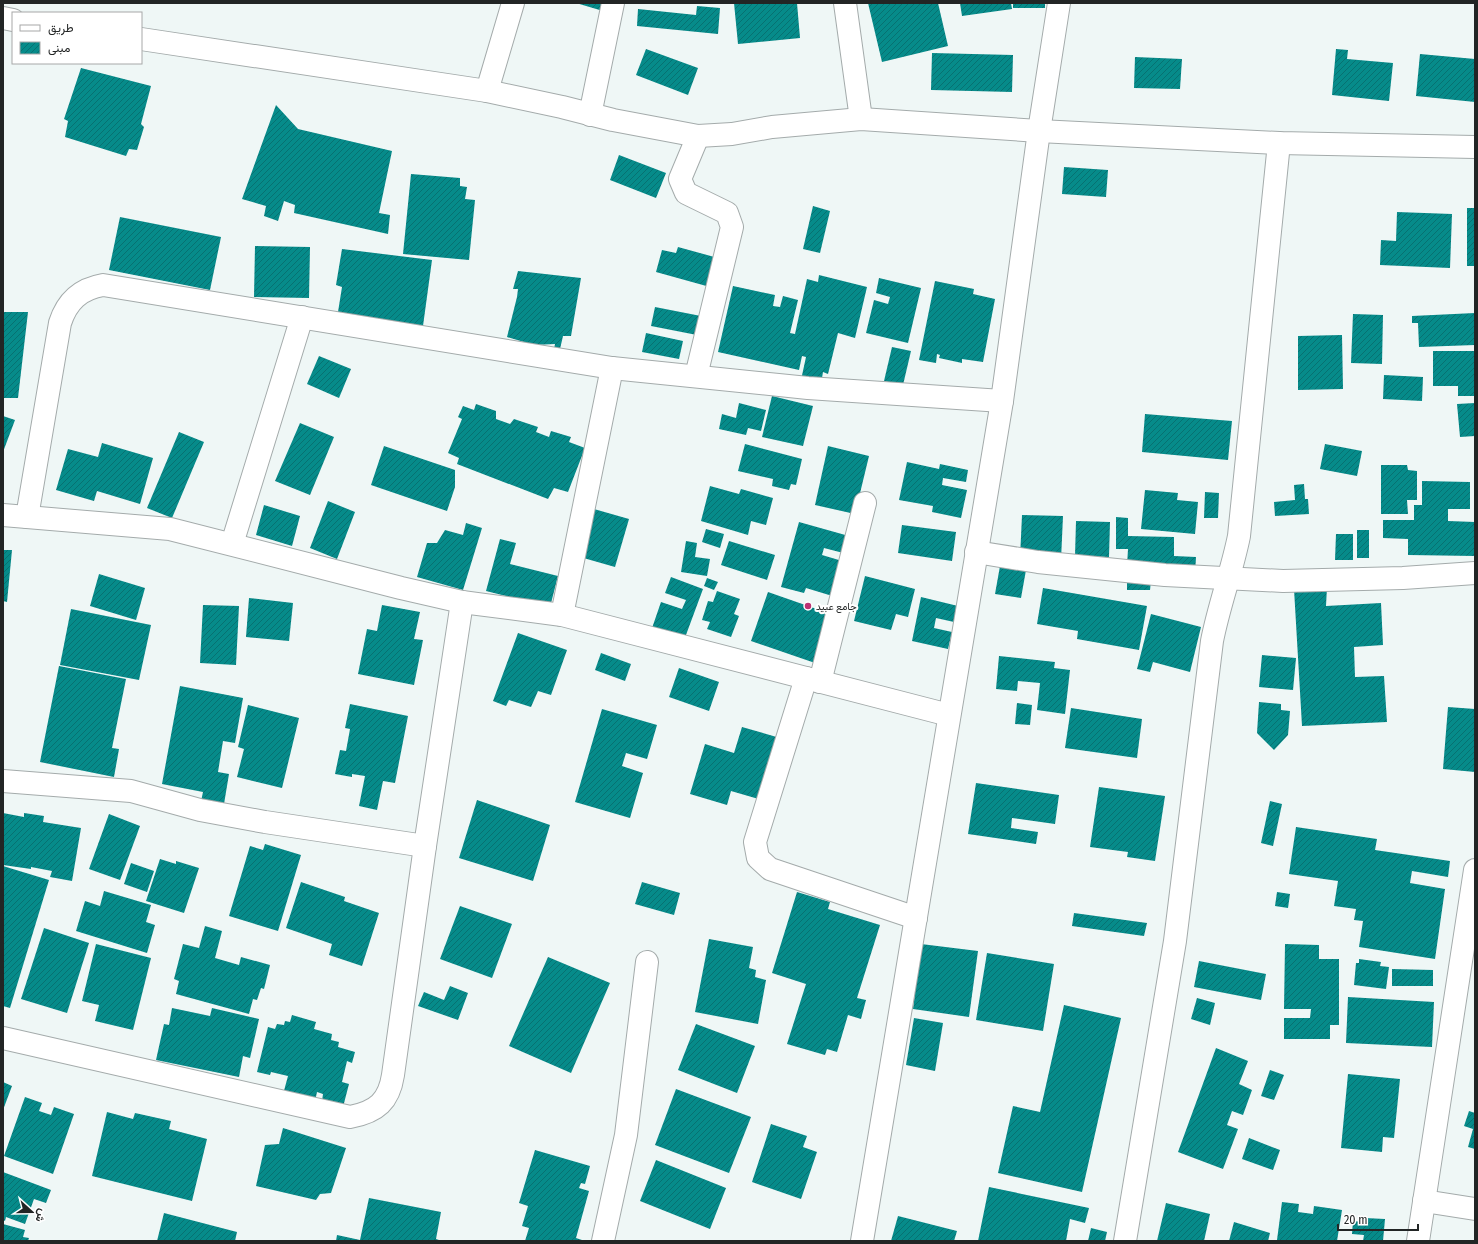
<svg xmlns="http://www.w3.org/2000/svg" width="1478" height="1244" font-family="'Fira Sans Condensed',Vazirmatn,sans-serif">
<defs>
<pattern id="building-hatch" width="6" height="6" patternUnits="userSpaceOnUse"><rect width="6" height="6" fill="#068b8a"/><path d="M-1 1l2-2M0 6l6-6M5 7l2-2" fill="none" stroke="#077171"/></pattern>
</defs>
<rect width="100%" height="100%" fill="#eff7f6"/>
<g fill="url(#building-hatch)">
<polygon points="576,3 605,3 603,11"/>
<polygon points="734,3 797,3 800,38 738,44"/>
<polygon points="868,3 938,3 948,46 882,62"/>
<polygon points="960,3 1011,3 1012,9 962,16"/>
<rect x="1013" y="3" width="32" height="5"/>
<polygon points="697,6 720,8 718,34 637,26 638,9 696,15"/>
<polygon points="646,49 698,68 688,95 636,75"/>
<polygon points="1336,49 1348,50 1347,59 1393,63 1389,101 1332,95"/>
<polygon points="932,53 1013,55 1012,92 931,90"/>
<polygon points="1420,54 1475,59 1475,102 1416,96"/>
<polygon points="1135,57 1182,59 1180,89 1134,88"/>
<polygon points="81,68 151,86 141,124 144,127 137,150 129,149 126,156 65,137 68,121 64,119"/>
<polygon points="276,105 298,129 392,151 379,213 390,215 388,234 294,213 295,205 284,201 278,221 264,216 266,206 242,199"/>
<polygon points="619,155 666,173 656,198 610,180"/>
<polygon points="1064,167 1108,170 1106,197 1062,194"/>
<polygon points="411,174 460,178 460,186 467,187 465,199 475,200 469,260 403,254"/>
<polygon points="813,206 830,211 820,253 803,249"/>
<rect x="1467" y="208" width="8" height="58"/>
<polygon points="1397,212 1452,214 1450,268 1380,265 1381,240 1396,241"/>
<polygon points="120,217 221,237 210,290 109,270"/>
<polygon points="255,246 310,247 309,298 254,297"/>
<polygon points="678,247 718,258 710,287 656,272 662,250 676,253"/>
<polygon points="342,249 432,260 423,326 344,315 338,312 342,287 336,285"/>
<polygon points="518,271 581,278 571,336 563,336 560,349 554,349 555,344 534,345 507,337 517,297 518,289 513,289"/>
<polygon points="819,275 867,287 855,338 838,333 828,374 823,372 821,384 801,380 806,357 802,356 799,370 718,352 733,286 775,295 773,306 780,307 783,296 798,300 790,333 795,334 807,279 818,282"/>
<polygon points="879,278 921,288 908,343 866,333 874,300 888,304 890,297 876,293"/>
<polygon points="935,281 974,289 973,294 995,299 983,362 962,359 962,363 939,358 940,355 937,354 936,363 919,360"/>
<polygon points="655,307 706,317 702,336 651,326"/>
<polygon points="3,312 28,312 18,398 3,398"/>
<polygon points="1475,313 1475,345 1419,347 1418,323 1412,323 1412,316"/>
<polygon points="1353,314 1383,315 1382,364 1351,363"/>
<polygon points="646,333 683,341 679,359 642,352"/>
<polygon points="1342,335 1343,389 1298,390 1298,336"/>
<polygon points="892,347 911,351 903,385 884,381"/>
<polygon points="1433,351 1475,351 1475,396 1458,396 1458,386 1433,386"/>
<polygon points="319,356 351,369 339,398 307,384"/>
<polygon points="1384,375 1423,377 1422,401 1383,399"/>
<polygon points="772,396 813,406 803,446 762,437"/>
<polygon points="739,403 766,410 761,431 748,428 746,435 719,429 722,414 736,418"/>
<polygon points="1475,403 1475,436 1460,437 1457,404"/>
<polygon points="476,404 496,411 496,419 510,424 514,419 538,427 536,432 549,437 551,431 571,437 569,442 585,448 568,492 554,488 548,499 457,464 459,458 448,453 462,419 458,417 463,406 474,410"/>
<polygon points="1145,414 1232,421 1228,460 1142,452"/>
<polygon points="3,416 15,420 3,452"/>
<polygon points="300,423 334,437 310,495 275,481"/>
<polygon points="179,432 204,442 172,518 147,508"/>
<polygon points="102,443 153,458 140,504 97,491 94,501 56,490 68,449 98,457"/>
<polygon points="745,444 802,459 796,485 791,484 789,490 772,486 773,479 738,471"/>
<polygon points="1325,444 1362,451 1357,476 1320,469"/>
<polygon points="384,446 455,470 455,487 447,511 371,485"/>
<polygon points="828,446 869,456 855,514 815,505"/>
<polygon points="907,462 939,469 940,464 968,470 966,482 943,478 942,485 967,490 961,518 932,512 933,506 899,500"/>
<polygon points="1381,465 1407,465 1408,470 1417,471 1417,500 1407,500 1408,514 1381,514"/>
<polygon points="1422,481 1470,482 1470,509 1448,509 1448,521 1475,522 1475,556 1408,555 1408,539 1383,538 1383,520 1414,520 1414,505 1422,505"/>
<polygon points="1304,484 1305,499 1308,499 1309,514 1275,516 1274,502 1295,500 1294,485"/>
<polygon points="710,486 739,494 741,489 773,498 766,525 751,521 748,535 701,521"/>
<polygon points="1145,490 1178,493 1177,500 1198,502 1195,534 1141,529"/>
<polygon points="1205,492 1219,493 1218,518 1204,518"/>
<polygon points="328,501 355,512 337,559 310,548"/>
<polygon points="264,505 300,516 292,546 256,535"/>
<polygon points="594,509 629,519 615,567 580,557"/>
<polygon points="1022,515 1063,516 1061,560 1020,558"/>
<polygon points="1116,517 1128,518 1128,536 1174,537 1174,556 1196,557 1195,574 1127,566 1128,549 1116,549"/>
<polygon points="1076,521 1110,522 1109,557 1075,556"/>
<polygon points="799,522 856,538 851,555 824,548 822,555 849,563 839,598 806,588 804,593 781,587"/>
<polygon points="466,523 482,528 463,590 417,577 427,543 437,543 445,530 463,535"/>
<polygon points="902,525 956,532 952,561 898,553"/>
<polygon points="706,529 724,534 720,548 702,542"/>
<rect x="1357" y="530" width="12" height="28"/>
<polygon points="1336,534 1353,534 1353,560 1335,560"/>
<polygon points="500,539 516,543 510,564 558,576 550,607 486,591"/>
<polygon points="686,541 697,543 695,557 710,559 707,576 681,572"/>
<polygon points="729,541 775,555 767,580 721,565"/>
<polygon points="3,550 12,550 7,602 3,601"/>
<polygon points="1000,566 1026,570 1021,598 995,594"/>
<polygon points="99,574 145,588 136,620 90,606"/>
<polygon points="865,576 915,589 908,617 896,614 891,630 854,621"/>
<polygon points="671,577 703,589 683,643 651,631 661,602 682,609 686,600 665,593"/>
<polygon points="707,578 718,582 714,590 704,586"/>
<polygon points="1127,580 1151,581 1150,590 1127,590"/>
<polygon points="1327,587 1326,606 1381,603 1383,645 1354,647 1355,677 1384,676 1387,722 1302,726 1294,589"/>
<polygon points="1043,588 1147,606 1139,650 1077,639 1078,631 1037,624"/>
<polygon points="717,591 740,599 734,614 739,616 731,637 707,629 710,622 702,620 708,601 713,602"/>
<polygon points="768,592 831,614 815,663 751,641"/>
<polygon points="921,597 958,606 954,622 936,618 934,628 952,632 948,649 912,641"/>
<polygon points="249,598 293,603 289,641 246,637"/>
<polygon points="203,605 239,606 236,665 200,663"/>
<polygon points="382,605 420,612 414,639 423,640 414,685 358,674 367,629 377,631"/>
<polygon points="71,609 151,625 139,680 60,665"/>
<polygon points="1151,614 1201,627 1190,672 1153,662 1150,672 1137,669"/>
<polygon points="518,633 567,650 551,695 538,691 531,707 509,700 506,706 493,701"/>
<polygon points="601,653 631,664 625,681 595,670"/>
<polygon points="1262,655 1296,658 1293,690 1259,687"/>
<polygon points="999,656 1055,662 1054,668 1070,670 1065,714 1037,710 1040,683 1018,681 1017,691 996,689"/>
<polygon points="59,666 126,679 112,748 119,749 114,777 40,762"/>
<polygon points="679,668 719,682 709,711 669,697"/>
<polygon points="180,686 243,698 235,743 223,741 218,772 229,774 223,810 200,806 203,792 162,784"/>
<polygon points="1259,702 1281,704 1281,710 1290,711 1288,735 1274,750 1257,733"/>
<polygon points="1017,703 1032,705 1030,725 1015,724"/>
<polygon points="350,704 408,716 395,783 383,781 377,810 359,806 365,776 352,774 352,777 335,774 340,750 346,751 350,729 345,728"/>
<polygon points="248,705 299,718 282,788 237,777 244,749 238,747"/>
<polygon points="1448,707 1475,709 1475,772 1443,769"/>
<polygon points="1071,708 1142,719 1137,758 1065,748"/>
<polygon points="602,709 657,725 647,759 626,753 622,766 643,773 630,818 575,802"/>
<polygon points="742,727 780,738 762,800 731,791 727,805 690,794 705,744 734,753"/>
<polygon points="976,783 1059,795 1055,824 1012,818 1011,828 1038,832 1036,844 968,834"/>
<polygon points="1099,787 1165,796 1155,861 1127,857 1128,852 1090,847"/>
<polygon points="477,800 550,825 533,881 459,858"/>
<polygon points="1270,801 1282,804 1273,846 1261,843"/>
<polygon points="3,813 24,817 24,813 44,816 43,822 81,828 72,881 50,877 52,871 31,867 31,869 3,865"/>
<polygon points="109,814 140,826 120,880 89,869"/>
<polygon points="1296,827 1377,839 1375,850 1450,861 1448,877 1412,871 1410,883 1445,889 1435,959 1359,947 1363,921 1354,920 1356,909 1334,906 1338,881 1289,874"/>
<polygon points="265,844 301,855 278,931 229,916 250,846 263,850"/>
<polygon points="160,859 176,864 176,861 199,868 184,913 146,901"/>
<polygon points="131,863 154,871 147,892 124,884"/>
<polygon points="3,866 49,880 10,1008 3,1006"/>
<polygon points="301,882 345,897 344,901 379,913 362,966 329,955 332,944 286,928"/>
<polygon points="642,882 680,893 674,915 635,904"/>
<polygon points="104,891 151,905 146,922 155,925 147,953 76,931 85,901 100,906"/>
<polygon points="797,892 830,902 828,909 880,925 857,998 866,1000 861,1019 848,1015 837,1052 827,1049 825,1055 787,1044 806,984 772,973"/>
<polygon points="1277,892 1290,894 1288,908 1275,906"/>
<polygon points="460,906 512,924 492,978 440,959"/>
<polygon points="1074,913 1147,923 1144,936 1072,926"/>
<polygon points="205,926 222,931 215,958 239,965 241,957 270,965 264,989 261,988 257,1000 253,999 249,1014 176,994 179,981 174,979 183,944 199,948"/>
<polygon points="44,928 89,943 67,1013 21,999"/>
<polygon points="709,939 753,947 749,968 756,970 755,977 766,980 758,1024 695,1012"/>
<polygon points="96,944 151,958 133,1030 95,1021 99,1005 82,1001"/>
<polygon points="921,944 978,951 969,1017 913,1009"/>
<polygon points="1285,944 1319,945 1319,959 1339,959 1339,1025 1330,1025 1330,1039 1284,1039 1284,1018 1310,1018 1311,1009 1284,1009"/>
<polygon points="987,953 1054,964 1043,1031 976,1020"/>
<polygon points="548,957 610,983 571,1073 509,1046"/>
<polygon points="1359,959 1381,962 1380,966 1389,967 1386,989 1354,985 1356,963 1359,963"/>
<polygon points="1199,961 1266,974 1261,1000 1194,987"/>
<polygon points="1392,969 1433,970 1433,986 1392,986"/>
<polygon points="450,986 468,993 458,1020 418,1006 424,992 444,1000"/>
<polygon points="1348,997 1434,1002 1432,1047 1346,1043"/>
<polygon points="1197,998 1215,1003 1210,1025 1191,1019"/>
<polygon points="1064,1005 1121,1018 1082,1192 998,1173 1013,1106 1040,1112"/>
<polygon points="172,1008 210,1016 212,1008 259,1019 250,1058 243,1056 239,1077 156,1060 164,1024 169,1025"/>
<polygon points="292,1015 316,1022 314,1029 332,1034 331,1040 339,1042 338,1047 355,1052 352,1063 347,1061 342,1082 349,1084 343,1107 322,1101 323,1094 317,1092 314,1106 282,1098 288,1076 271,1072 270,1075 257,1072 268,1027 275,1029 277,1024 284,1025 285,1021 290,1022"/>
<polygon points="914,1018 943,1023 935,1071 906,1065"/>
<polygon points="696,1024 755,1046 737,1093 678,1070"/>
<polygon points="1216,1048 1248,1061 1239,1084 1252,1090 1243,1115 1232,1111 1227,1125 1238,1129 1223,1169 1178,1152"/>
<polygon points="1270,1070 1284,1075 1274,1100 1261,1096"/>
<polygon points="1348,1074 1400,1079 1394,1138 1383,1137 1382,1152 1341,1148"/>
<polygon points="3,1082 12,1086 3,1110"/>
<polygon points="676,1089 751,1117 729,1173 655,1145"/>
<polygon points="25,1097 42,1103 39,1111 51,1115 54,1107 74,1114 53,1174 4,1156"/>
<polygon points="1469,1111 1475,1113 1475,1149 1468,1147 1473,1129 1464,1126"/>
<polygon points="107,1112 133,1119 135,1113 171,1121 169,1129 207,1139 192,1201 92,1176"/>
<polygon points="771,1124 807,1136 803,1147 817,1152 801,1199 752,1182"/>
<polygon points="283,1128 346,1148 331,1193 320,1194 316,1200 256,1186 265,1145 279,1144"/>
<polygon points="1249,1138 1280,1150 1273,1170 1242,1159"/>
<polygon points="535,1150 590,1166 585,1184 581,1183 579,1188 589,1191 576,1238 582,1240 581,1241 525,1241 529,1228 522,1226 528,1206 519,1203"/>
<polygon points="656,1160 726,1188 710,1229 640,1201"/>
<polygon points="3,1172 51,1190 46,1203 34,1199 25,1224 6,1217 5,1221 3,1220"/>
<polygon points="989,1187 1089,1208 1085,1223 1070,1219 1066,1241 978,1241"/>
<polygon points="369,1198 441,1212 436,1239 442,1241 336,1241 337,1235 360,1240"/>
<polygon points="1282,1202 1299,1204 1298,1212 1313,1214 1314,1206 1342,1210 1337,1241 1277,1240"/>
<polygon points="1166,1203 1210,1214 1204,1241 1157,1241"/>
<polygon points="164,1213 237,1232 235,1241 157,1241"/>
<polygon points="898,1216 957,1231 954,1241 891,1241"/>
<polygon points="1365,1218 1385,1219 1383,1241 1363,1241 1364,1235 1352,1234 1353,1221 1365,1222"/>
<polygon points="1234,1222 1270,1233 1268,1241 1229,1241"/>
<polygon points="3,1224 25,1230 23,1237 29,1238 28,1241 3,1241"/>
<polygon points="1091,1228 1107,1232 1105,1241 1088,1241"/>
</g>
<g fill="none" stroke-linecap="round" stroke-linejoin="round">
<defs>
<g id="minor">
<polyline points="845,3 861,119"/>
<polyline points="3,18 13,20"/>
<polyline points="141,39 487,91 562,107 613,120 698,136 732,134 772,127 861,119 1039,131 1279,143 1475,147"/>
<polyline points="487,91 513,3"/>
<polyline points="590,115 613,3"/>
<polyline points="696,376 732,227 727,213 686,193 680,179 698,136"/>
<polyline points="3,515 170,529 401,588 462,602 562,615 949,715"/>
<path d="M27,517L60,323C67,301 80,289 103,285L612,368L808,388L1002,401"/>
<polyline points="232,544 302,317"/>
<polyline points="976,552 1038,562 1165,575 1283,581 1403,578 1475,573"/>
<polyline points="562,615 612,368"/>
<polyline points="806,678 755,842 758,858 770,869 916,918"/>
<polyline points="820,682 865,503"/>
<polyline points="3,781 131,791 200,810 265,822 425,846"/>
<path d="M3,1038L350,1117C377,1112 389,1101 393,1075L425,846L462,602"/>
<polyline points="1424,1201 1475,1209"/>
<polyline points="603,1241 626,1135 647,962"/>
<polyline points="862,1241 1002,401 1039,131 1059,3"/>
<path d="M1125,1241L1175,941L1212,641C1219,605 1232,571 1239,536L1279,143"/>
<polyline points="1418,1241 1475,870"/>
</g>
</defs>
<use href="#minor" stroke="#a4abab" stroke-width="24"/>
<use href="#minor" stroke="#fff" stroke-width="22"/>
</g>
<circle fill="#ba3272" stroke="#fff" stroke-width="1.5" cx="808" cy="606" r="4"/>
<g text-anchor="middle" stroke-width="4" stroke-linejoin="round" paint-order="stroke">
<g font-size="10" fill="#222525" stroke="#fff" text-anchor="start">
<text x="816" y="610">جامع عبيد</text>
</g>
</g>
<rect width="1478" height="1244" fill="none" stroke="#222525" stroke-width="8"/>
<rect x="12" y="12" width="130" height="52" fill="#ffffff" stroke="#a7a8a8"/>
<rect x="20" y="25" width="20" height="6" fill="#ffffff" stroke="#a7a8a8"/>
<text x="48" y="32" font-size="12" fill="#222525">طريق</text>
<rect x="20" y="42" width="20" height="12" fill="url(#building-hatch)" stroke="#a7a8a8"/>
<text x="48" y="52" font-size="12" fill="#222525">مبنى</text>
<g transform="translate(32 1212) rotate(111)" stroke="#ffffff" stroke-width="3" paint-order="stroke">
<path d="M0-3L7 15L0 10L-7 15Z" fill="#222525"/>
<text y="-6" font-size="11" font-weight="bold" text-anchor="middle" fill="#222525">ش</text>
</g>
<path d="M1338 1224v6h80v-6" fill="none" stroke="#222525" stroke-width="2"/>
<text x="1344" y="1224" font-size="12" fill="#222525" stroke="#ffffff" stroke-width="3" paint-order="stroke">20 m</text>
</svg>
